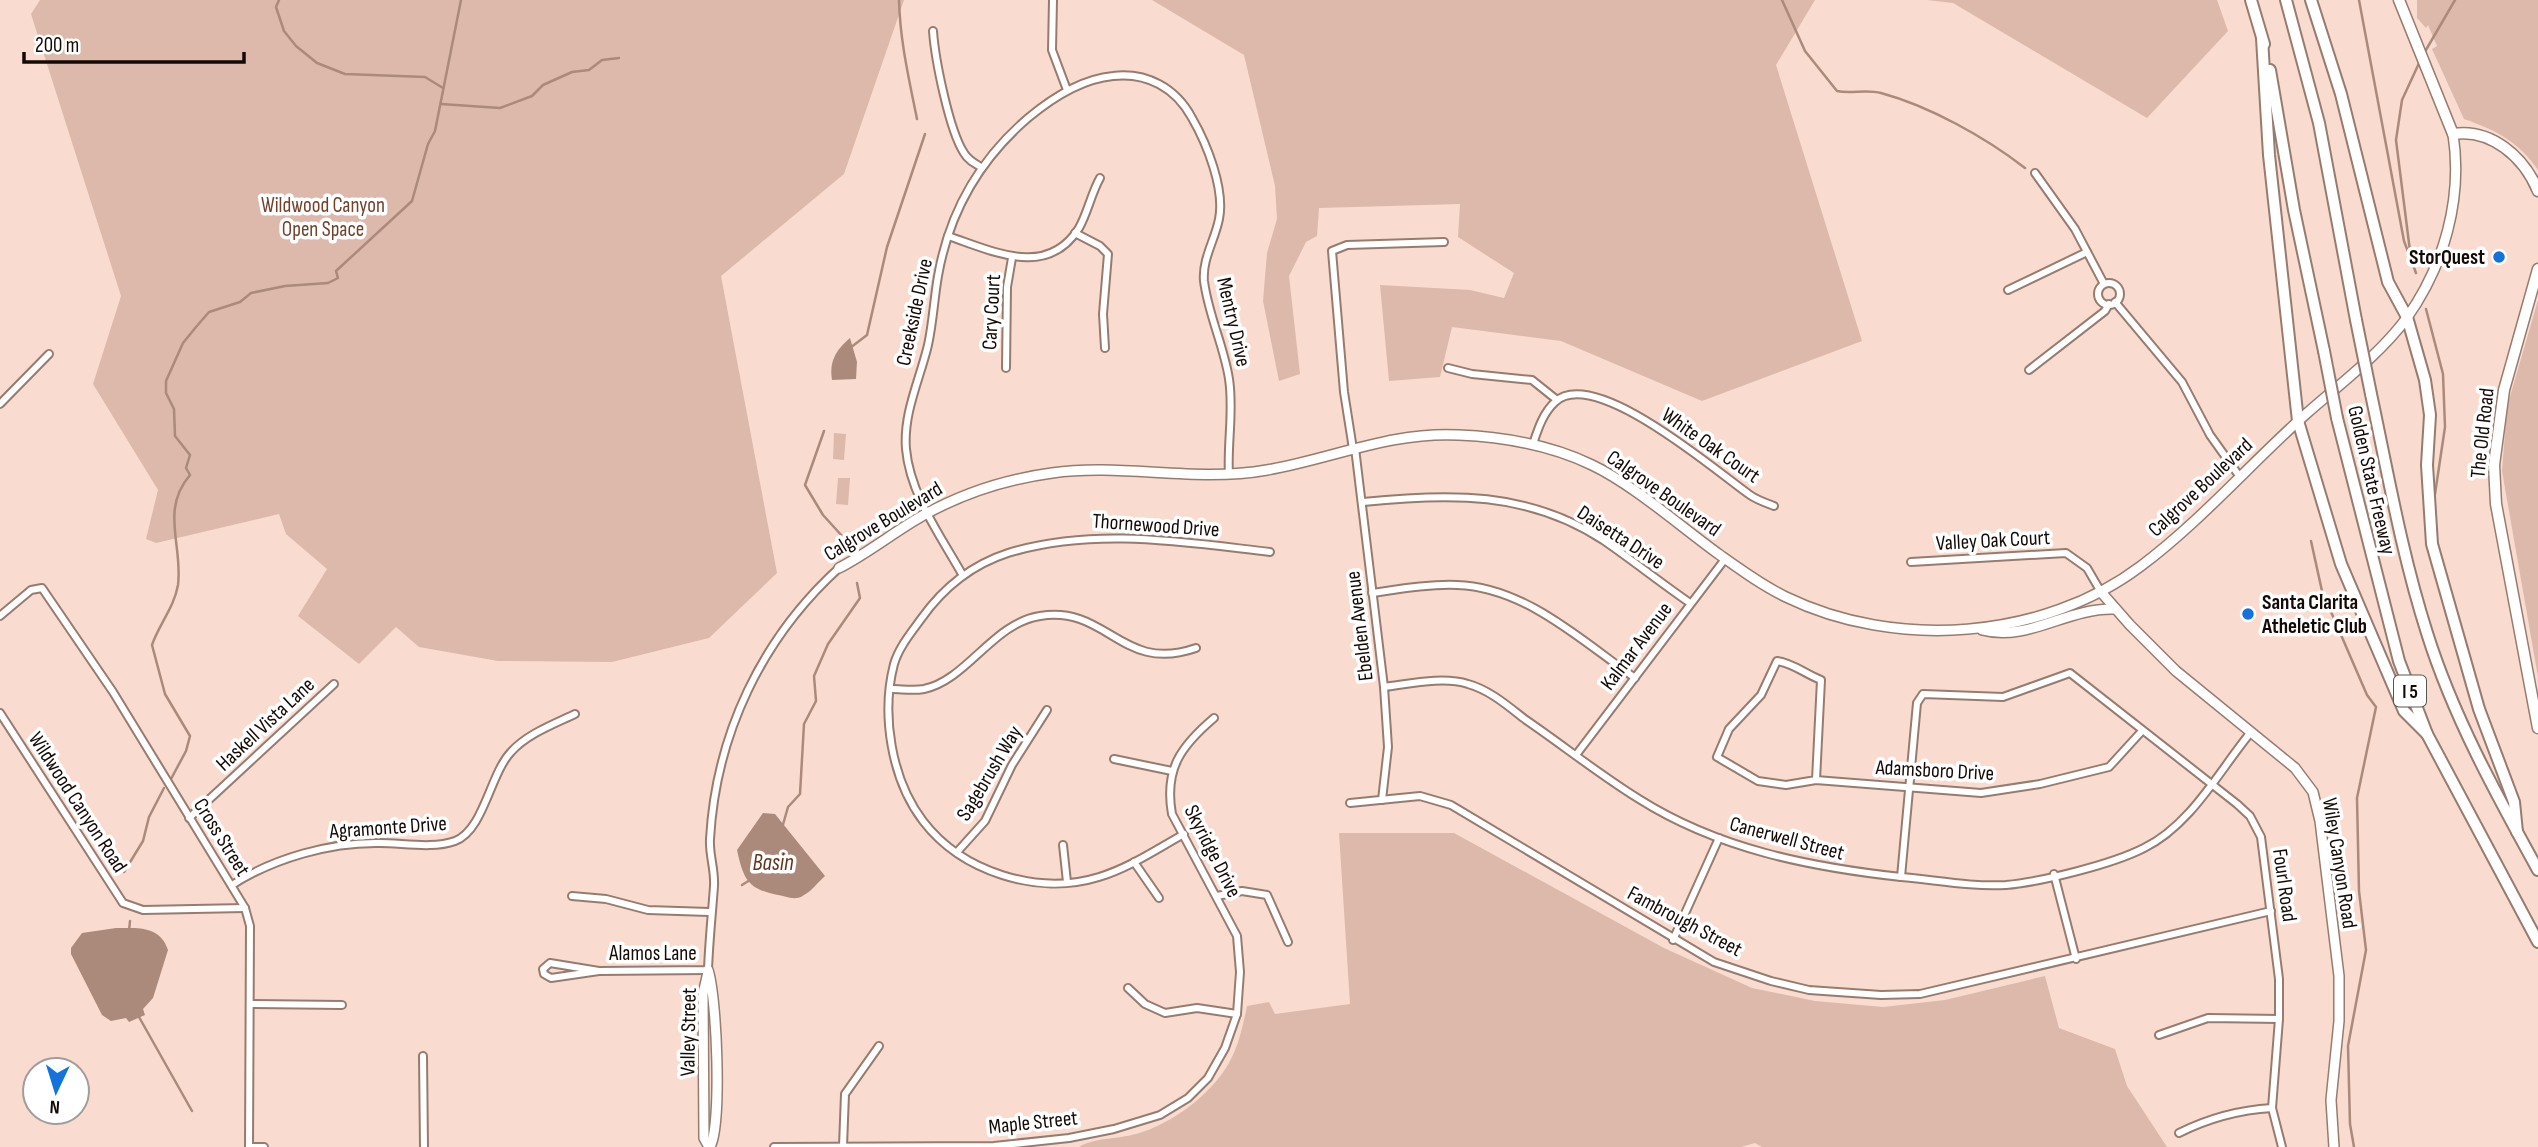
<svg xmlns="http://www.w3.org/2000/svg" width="2538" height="1147" font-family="'Sofia Sans Condensed',sans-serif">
<rect width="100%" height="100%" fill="#f9dccf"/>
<g fill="#dcb9aa">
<polygon points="40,0 904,0 844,174 721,276 777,573 709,638 612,662 498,661 419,647 396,627 359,664 298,616 327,569 286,534 279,514 156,543 146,539 158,490 93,384 121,296 31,14"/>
<polygon points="1152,0 1815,0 1776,65 1862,341 1702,401 1561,341 1452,327 1440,377 1389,381 1380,285 1470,290 1504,298 1514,273 1458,237 1460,204 1319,208 1317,236 1306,242 1289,276 1300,374 1279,381 1263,301 1267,253 1277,219 1275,186 1244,55"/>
<polygon points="1927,0 2217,0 2228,31 2147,118 1953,3"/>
<path d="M2417,0H2538V170C2519,142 2496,130 2464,119L2432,49L2437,46L2428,25L2426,28L2417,18Z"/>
<polygon points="2538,300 2538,677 2502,471 2507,407"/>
<polygon points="834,433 846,434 844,460 833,459"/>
<polygon points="838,478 850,478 848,505 836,504"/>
<path d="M1339,833H1454L1664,948L1752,988L1815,1001L1883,1007L1945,1000L2045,976L2059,1028L2115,1049L2127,1086L2167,1147H1762L1755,1143L1741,1147H1079C1092,1138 1118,1139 1136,1134C1170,1125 1211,1095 1229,1063C1239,1045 1243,1025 1247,1006L1269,1002L1275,1014L1350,1004Z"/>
</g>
<g fill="#ab8a7b">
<path d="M850,338L857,362L856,379L832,380C829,361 836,350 850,338Z"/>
<path d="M763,813L775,814L825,876C818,882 812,891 804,895C798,900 790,898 783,896C750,890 744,883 737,850Z"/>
<path d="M116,928C137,928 160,925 168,950L153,998L143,1009L145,1015L129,1022L126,1018L111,1021L102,1015L71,954V948L82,933Z"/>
</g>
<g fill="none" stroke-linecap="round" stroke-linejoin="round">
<g stroke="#ab8a7b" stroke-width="2.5">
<polyline points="279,0 276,7 284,31 296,46 317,63 345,74 425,77 443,88"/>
<path d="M899,0C900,41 909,79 917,119"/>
<path d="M1782,0L1805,51L1837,91C1851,94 1866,89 1881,93C1929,106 1985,137 2025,168"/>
<polyline points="2359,0 2404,241 2416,273"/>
<polyline points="2423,55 2455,0"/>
<polyline points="441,104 500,108 532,96 543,85 572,72 589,70 602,60 619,58"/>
<polyline points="2410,251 2396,140 2402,100 2420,61"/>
<polyline points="2426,309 2443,374 2445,427 2435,494"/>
<polyline points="850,348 867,335 887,247 925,134"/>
<polyline points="824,431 805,485 823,515 843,537 843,550"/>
<polyline points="2311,541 2322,591 2367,695 2376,707 2357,798 2359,891 2366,950 2348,1046 2350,1124 2354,1147"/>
<path d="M171,779L186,751L190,736L165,694L152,645C159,624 174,608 178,585C183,545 160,510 190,475L186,468L190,455L175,436L174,409L166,393V381L183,343L196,327L209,312L240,302L251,293L285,286L328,283L338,278L336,271L412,201L428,144L435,131L461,0"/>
<polyline points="782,828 788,807 800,794 804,724 816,701 814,676 828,644 860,598 857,583"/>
<polyline points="124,872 143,841 149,817 164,788"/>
<polyline points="742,885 750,880"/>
<polyline points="129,931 130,921"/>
<polyline points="139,1017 192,1111"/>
</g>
<defs>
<g id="street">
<polyline points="1053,0 1052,50 1067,90"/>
<path d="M933,31C935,59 949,130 964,153C968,160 974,163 981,167"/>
<polyline points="2035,173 2075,229 2104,284"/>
<polyline points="1075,233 1100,246 1108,254 1103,314 1105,348"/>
<path d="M948,236C993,251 1047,279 1079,228C1088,212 1091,194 1100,178"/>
<circle cx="2109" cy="294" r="11"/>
<polyline points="2008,290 2087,252"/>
<polyline points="2115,302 2182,382 2210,435 2240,477"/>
<polyline points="1006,368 1007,287 1012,258"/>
<polyline points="1448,368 1472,374 1532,380 1557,400"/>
<polyline points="2029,370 2105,311 2109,304"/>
<polyline points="0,404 49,354"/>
<path d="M1533,444C1538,429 1543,413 1555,402C1594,365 1717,472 1750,495C1757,500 1766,503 1774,506"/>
<polyline points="1355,448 1384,687 1388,747 1382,800"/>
<polyline points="1353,449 1344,392 1332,251 1347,245 1444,242"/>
<path d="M1363,502C1449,493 1528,491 1603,540C1632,560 1661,583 1690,603"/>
<polyline points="1911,562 2066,553 2087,568 2101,592"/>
<path d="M962,574C940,535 910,494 906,449C903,413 920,379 928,345C933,322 934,299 938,276C949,213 979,160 1028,118C1052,98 1081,79 1113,76C1147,72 1176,88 1192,118C1207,144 1225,189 1219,219C1215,240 1202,259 1204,281C1208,314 1224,346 1229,379C1234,411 1227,443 1229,475"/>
<path d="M1372,593C1400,589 1429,584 1457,585C1525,587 1582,641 1635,678"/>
<polyline points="0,616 31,590 42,588 113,692 245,908 250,926 249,1147"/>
<path d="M1384,687C1409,684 1443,676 1468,684C1490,690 1509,707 1526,720C1564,746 1600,775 1639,799C1718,849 1810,867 1901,877C1936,880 1971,887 2006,885C2041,882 2113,864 2144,848C2191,825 2219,771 2251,732"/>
<path d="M892,689C902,689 913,691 924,689C967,680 993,623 1040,616C1108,605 1121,674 1196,648"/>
<polyline points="0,713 123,903 143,910 245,908"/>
<polyline points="1576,755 1725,559"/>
<polyline points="1114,759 1172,771"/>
<path d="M1816,780L1821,680C1805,674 1793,663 1777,661L1761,695L1729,729L1717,757L1758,781L1786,785L1816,780L1981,793L2040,784L2109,767L2141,732"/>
<polyline points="1350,803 1420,796 1451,805 1714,962 1771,981 1809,990 1881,995 1920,994 2271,911"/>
<polyline points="189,818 334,684"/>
<path d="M1184,834C1157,849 1129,868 1099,877C1038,896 962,872 923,821C891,779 881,714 894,664C899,647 911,633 921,619C943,588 971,565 1008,553C1094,527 1182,542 1270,552"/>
<polyline points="1063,845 1067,882"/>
<polyline points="958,851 985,821 1012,765 1047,710"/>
<polyline points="1134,862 1159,898"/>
<polyline points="2054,874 2076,959"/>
<polyline points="1901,877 1917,703 1923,694 2003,697 2070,673 2237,804 2250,816 2261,837 2279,979 2279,1019 2272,1108 2282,1147"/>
<path d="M232,885C274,858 331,842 380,843C403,843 433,849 455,841C484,830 490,774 511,752C527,734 554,724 575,714"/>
<polyline points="572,896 606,899 648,910 709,912"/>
<polyline points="1217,896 1242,891 1267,895 1288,942"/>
<polyline points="1673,940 1719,838"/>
<path d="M599,971L550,963L543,969L544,974L551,978L599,971L708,970C709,942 712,914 714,886C715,869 709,855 710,839C716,734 762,638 839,568"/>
<polyline points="1128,988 1145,1004 1165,1013 1197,1008 1237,1014"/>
<polyline points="250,1004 342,1005"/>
<polyline points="2159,1035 2208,1018 2279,1019"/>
<polyline points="423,1056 424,1147"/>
<path d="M2179,1133C2209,1118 2238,1110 2272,1108"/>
<polyline points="843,1146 845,1094 879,1046"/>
<polyline points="249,1147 264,1147"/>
<path d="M774,1147L994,1146L1069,1138L1114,1129L1160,1115L1188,1098L1208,1078L1225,1048L1237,1014L1240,972L1237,936L1172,814C1164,769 1181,746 1214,718"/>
</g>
<g id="secondary">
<path d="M839,568C868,553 894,532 922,516C961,494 1007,479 1052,473C1123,463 1195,483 1267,470C1331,459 1392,431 1459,435C1504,437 1551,445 1592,465C1634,485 1681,527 1720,555C1741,570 1763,586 1786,597C1895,650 2043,640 2141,566C2201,521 2250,464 2306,414C2340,384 2379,355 2406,319C2444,266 2463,199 2453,134"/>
<polyline points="2101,592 2130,625 2176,671 2295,768 2313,792 2320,821 2339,976 2339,1021 2331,1100 2334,1147"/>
<path d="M1982,630C2028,642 2066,608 2114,609"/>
<path d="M708,970C717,998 722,1124 710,1147"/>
<polyline points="708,972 703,994 704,1138 709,1147"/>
</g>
<g id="primary">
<path d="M2399,0L2453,134C2491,128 2524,157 2538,191"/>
<polyline points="2538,269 2504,390 2494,465 2496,504 2538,728"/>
</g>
<g id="highway">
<polyline points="2251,0 2264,44"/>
<polyline points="2286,0 2319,123 2356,320"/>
<polyline points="2311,0 2341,94 2388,282 2407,317 2425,380 2430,415 2427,465 2432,544 2479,709 2514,802 2517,832"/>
<polyline points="2262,38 2269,155 2298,421 2341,564 2404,711 2427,734"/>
<polyline points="2270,70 2294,210 2324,351"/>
<path d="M2371,394C2388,474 2402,555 2427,633C2453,716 2496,794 2538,870"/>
<polyline points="2337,418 2399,661 2427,734 2538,942"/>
</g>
</defs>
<use href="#street" stroke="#967c70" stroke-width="10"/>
<use href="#secondary" stroke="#967c70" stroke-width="12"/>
<use href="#primary" stroke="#967c70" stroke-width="13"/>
<use href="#highway" stroke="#967c70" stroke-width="14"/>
<use href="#street" stroke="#fff" stroke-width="6"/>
<use href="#secondary" stroke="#fff" stroke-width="9"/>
<use href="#primary" stroke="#fff" stroke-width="10"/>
<use href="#highway" stroke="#fff" stroke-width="10"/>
<defs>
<g id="highway-bridge">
<polyline points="2356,320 2371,394"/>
<polyline points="2324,351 2337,418"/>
</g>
</defs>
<use href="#highway-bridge" stroke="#967c70" stroke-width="14" stroke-linecap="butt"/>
<use href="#highway-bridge" stroke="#fff" stroke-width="10"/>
</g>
<g fill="#1372db" stroke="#fff" stroke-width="2.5">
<circle cx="2499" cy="257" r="7"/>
<circle cx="2248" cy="614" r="7"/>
</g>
<g text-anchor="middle" stroke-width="7" stroke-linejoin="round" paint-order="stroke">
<rect fill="#fff" stroke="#5a5451" stroke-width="2" x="2394" y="675.5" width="32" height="31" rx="5"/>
<g font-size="19" font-weight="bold" fill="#130a06">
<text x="2410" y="698">I 5</text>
</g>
<g font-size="21" fill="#71412a" stroke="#fff">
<text x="323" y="212">Wildwood Canyon<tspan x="323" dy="24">Open Space</tspan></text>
</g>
<g font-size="21" font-weight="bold" fill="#130a06" stroke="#fff" text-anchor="end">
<text x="2485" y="264">StorQuest</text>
<text x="2262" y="609" text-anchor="start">Santa Clarita<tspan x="2262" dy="24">Atheletic Club</tspan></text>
</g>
<g font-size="21" fill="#130a06" stroke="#fff">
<text transform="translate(914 312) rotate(-78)" y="7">Creekside Drive</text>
<text transform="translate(991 312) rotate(-87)" y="7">Cary Court</text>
<text transform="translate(1234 322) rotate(77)" y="7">Mentry Drive</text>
<text transform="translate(2482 433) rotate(-84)" y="7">The Old Road</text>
<text transform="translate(1711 445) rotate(35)" y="7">White Oak Court</text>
<text transform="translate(2372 480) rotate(77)" y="7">Golden State Freeway</text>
<text transform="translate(2200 487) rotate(-43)" y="7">Calgrove Boulevard</text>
<text transform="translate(1664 493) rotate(35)" y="7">Calgrove Boulevard</text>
<text transform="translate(883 521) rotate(-31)" y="7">Calgrove Boulevard</text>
<text transform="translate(1156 525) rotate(4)" y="7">Thornewood Drive</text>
<text transform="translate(1621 537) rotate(33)" y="7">Daisetta Drive</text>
<text transform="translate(1993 540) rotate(-3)" y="7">Valley Oak Court</text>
<text transform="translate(1359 626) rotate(-97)" y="7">Ebelden Avenue</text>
<text transform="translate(1636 646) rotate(-53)" y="7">Kalmar Avenue</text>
<text transform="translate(265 724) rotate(-43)" y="7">Haskell Vista Lane</text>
<text transform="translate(1935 770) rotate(3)" y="7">Adamsboro Drive</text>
<text transform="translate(989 773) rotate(-59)" y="7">Sagebrush Way</text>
<text transform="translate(78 802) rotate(57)" y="7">Wildwood Canyon Road</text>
<text transform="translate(388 827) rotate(-4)" y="7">Agramonte Drive</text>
<text transform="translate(222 837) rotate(58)" y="7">Cross Street</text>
<text transform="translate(1787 838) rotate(15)" y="7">Canerwell Street</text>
<text transform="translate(1213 851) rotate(63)" y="7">Skyridge Drive</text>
<text transform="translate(2340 863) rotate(81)" y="7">Wiley Canyon Road</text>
<text transform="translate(2285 885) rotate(82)" y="7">Fourl Road</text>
<text transform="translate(1685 921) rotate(28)" y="7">Fambrough Street</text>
<text x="653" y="960">Alamos Lane</text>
<text transform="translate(688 1032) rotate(-89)" y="7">Valley Street</text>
<text transform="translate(1033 1122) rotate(-6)" y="7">Maple Street</text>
</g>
<g font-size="23" font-style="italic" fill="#63341d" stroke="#fff">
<text x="773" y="870">Basin</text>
</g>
</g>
<g transform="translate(56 1091) rotate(184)"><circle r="33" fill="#ffffff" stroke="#a19d9b" stroke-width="2"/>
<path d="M0-5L12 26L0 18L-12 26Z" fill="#1372db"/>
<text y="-10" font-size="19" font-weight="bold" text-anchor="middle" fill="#130a06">N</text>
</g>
<path d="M24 52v10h220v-10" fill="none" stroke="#130a06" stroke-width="3.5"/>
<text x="35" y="52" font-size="21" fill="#130a06" stroke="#ffffff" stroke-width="5" paint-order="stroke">200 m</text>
</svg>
